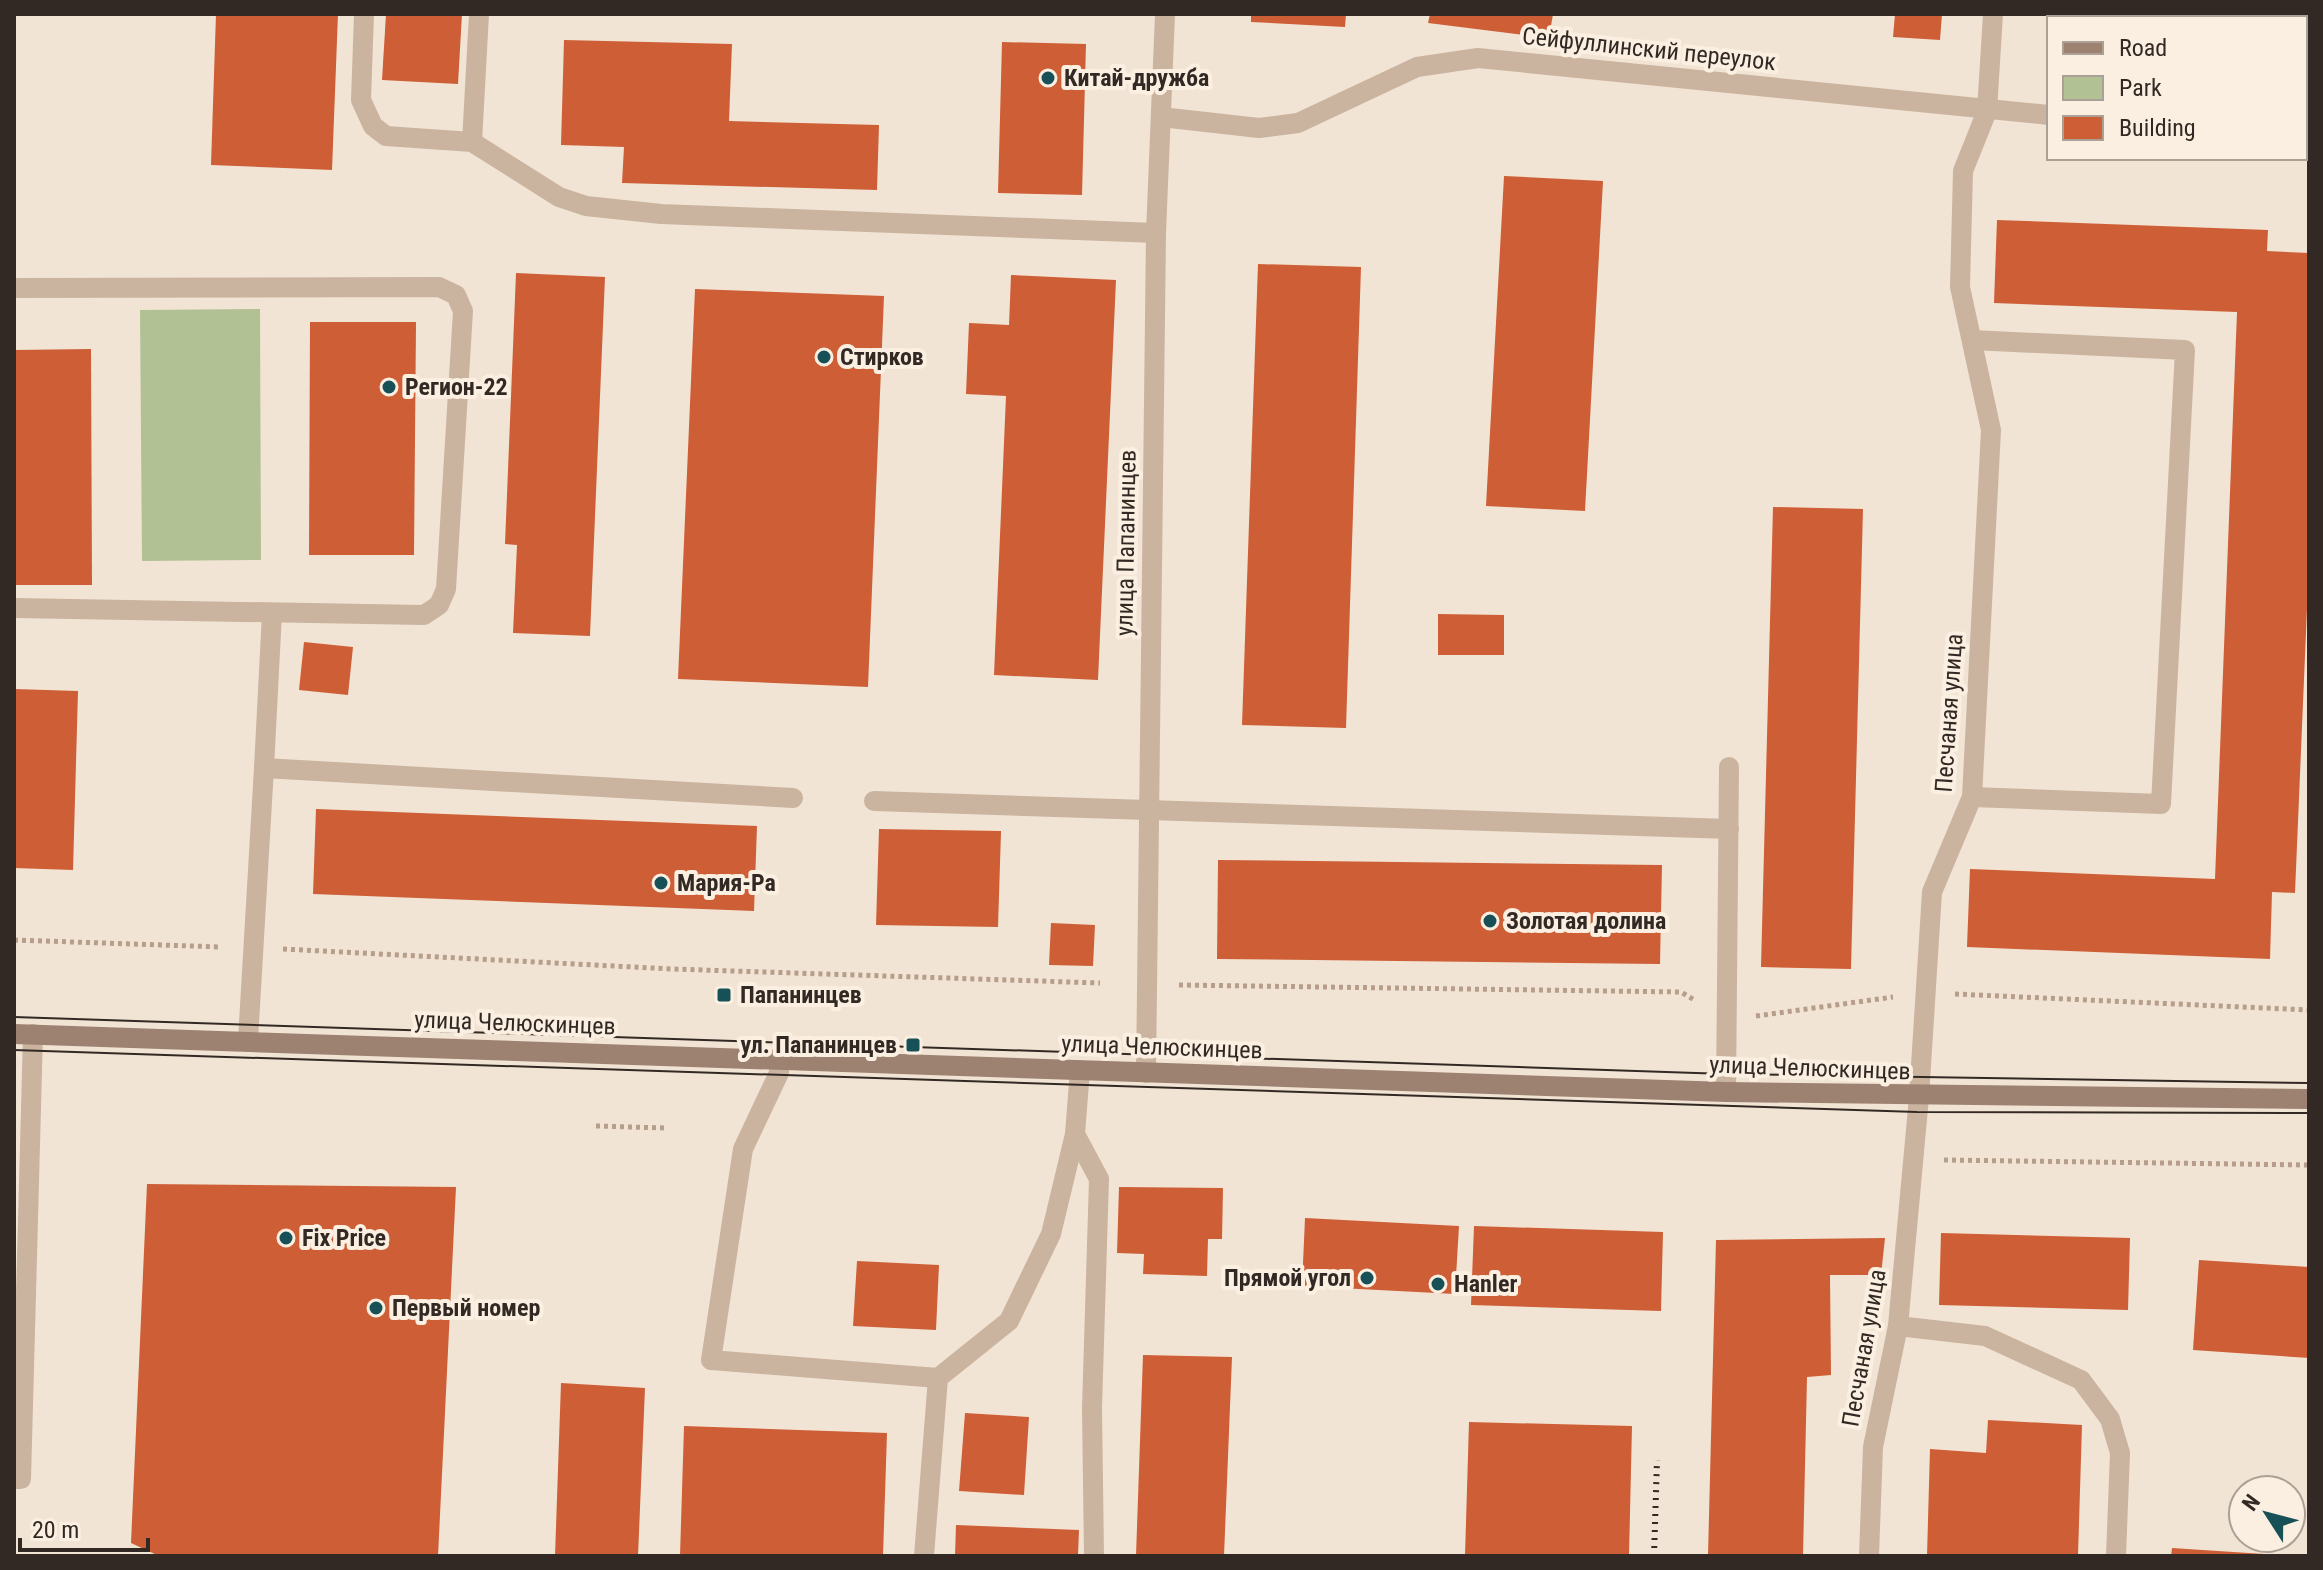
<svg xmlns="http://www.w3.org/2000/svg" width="2323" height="1570" font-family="'Roboto Condensed',sans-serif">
<rect width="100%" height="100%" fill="#f2e4d4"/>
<polygon fill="#b1c194" points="260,309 261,560 142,561 140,310"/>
<g fill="#ce5e36">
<polygon points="216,14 338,14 332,170 211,165"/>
<polygon points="386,14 462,14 458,84 382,80"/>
<polygon points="1251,14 1346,14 1345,27 1251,22"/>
<polygon points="1430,14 1553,14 1549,38 1428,23"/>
<polygon points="1895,14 1942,14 1940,40 1893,37"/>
<polygon points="2073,14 2205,14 2205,18 2072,18"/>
<polygon points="2241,14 2309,14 2309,64 2305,64 2305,18 2241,18"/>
<polygon points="564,40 732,44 729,121 879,125 877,190 622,183 624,147 561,145"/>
<polygon points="1002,42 1086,44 1082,195 998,193"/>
<polygon points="1504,176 1603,181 1585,511 1486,506"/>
<polygon points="1997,220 2268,230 2267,251 2309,253 2309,561 2295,893 2272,892 2270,959 1967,947 1970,869 2215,879 2237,312 1994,303"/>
<polygon points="1258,264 1361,267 1346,728 1242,725"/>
<polygon points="516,273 605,277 590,636 513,633 517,545 505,544"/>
<polygon points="1011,275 1116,280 1098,680 994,675 1006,396 966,394 969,323 1009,325"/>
<polygon points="695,289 884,296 868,687 678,679"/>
<polygon points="310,322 416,322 414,555 309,555"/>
<polygon points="91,349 92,585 14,585 14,350"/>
<polygon points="1773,507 1863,509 1851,969 1761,967"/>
<polygon points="1438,614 1504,615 1504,655 1438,655"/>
<polygon points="304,642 353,647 348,695 299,690"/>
<polygon points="14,689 78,691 73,870 14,868"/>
<polygon points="316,809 757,826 754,911 313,894"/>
<polygon points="879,829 1001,831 998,927 876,925"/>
<polygon points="1218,860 1662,865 1660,964 1217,959"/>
<polygon points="1051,923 1095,925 1093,966 1049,965"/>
<polygon points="147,1184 456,1187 438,1556 159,1556 131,1543"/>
<polygon points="1119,1187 1223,1188 1222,1239 1208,1239 1207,1276 1143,1274 1144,1254 1117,1253"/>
<polygon points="1305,1218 1459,1226 1455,1294 1302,1286"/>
<polygon points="1474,1226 1663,1232 1661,1311 1471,1305"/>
<polygon points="1941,1233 2130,1238 2128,1310 1939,1305"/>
<polygon points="1885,1238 1881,1275 1830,1275 1831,1375 1807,1377 1803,1556 1708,1556 1716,1240"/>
<polygon points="2199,1260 2309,1267 2309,1358 2193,1350"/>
<polygon points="857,1261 939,1265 936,1330 853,1326"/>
<polygon points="1143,1355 1232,1357 1224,1556 1136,1556"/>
<polygon points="561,1383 645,1388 638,1556 555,1556"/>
<polygon points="965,1413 1029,1417 1024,1495 959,1491"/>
<polygon points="1988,1420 2082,1425 2078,1556 1927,1556 1930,1449 1986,1453"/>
<polygon points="1469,1422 1632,1426 1629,1556 1465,1556"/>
<polygon points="684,1426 887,1433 883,1556 680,1556"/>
<polygon points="956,1525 1079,1530 1078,1556 955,1556"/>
<polygon points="2172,1548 2264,1554 2264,1556 2171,1556"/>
</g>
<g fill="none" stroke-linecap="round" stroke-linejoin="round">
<g stroke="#b69e8a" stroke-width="5" stroke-dasharray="4 4" stroke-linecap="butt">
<polyline points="14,940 221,947"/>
<polyline points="283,949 672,969 1100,983"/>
<polyline points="1179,985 1681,992 1696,1001"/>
<polyline points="1955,994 2309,1010"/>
<polyline points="1756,1016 1893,997"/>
<polyline points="596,1126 665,1128"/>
<polyline points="1944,1160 2309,1165"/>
</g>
<g stroke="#cab4a0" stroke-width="20">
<polyline points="364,14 361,100 373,126 386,136 472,142 559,197 586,206 661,214 1156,233"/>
<polyline points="472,142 479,14"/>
<polyline points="14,288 439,287 456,295 463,311 446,589 439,605 424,615 14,608"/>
<polyline points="1972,340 2185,350 2161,804 1972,797"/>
<polyline points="264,768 272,613"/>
<polyline points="874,801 1729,829"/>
<polyline points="248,1040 264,768 793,798"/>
<polyline points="779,1058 779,1073 743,1149 711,1360 938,1378"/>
<polyline points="1080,1070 1075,1134 1099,1179 1092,1408 1094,1556"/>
<polyline points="1726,1092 1729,767"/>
<polyline points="1898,1326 1985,1336 2081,1380 2110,1419 2120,1453 2116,1556"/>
<polyline points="14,1479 21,1479 33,1034"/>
<polyline points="924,1556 938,1378 1009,1321 1051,1234 1075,1134"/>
<polyline points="1869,1556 1873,1447 1898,1326 1919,1097"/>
</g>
<g stroke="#cab4a0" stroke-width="20">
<polyline points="1161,117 1259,128 1298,123 1417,67 1478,58 2049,115"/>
<polyline points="2305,133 2309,134"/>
<polyline points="1146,1073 1156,233 1165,14"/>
<polyline points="1919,1097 1932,892 1972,797 1991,430 1960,287 1963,171 1987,111 1993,14"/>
</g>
<polyline stroke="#9d8271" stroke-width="20" points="14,1034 1726,1092 2309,1099"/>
<g stroke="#332924" stroke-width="2">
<polyline points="14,1017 1726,1074 2309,1083"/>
<polyline points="14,1050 1917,1112 2309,1113"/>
</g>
<polyline stroke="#332924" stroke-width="6" stroke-dasharray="2 6" stroke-linecap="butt" points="1654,1556 1657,1460"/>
</g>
<g fill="#175157" stroke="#faefe0" stroke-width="3">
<circle cx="1048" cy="78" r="8"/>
<circle cx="824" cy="357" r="8"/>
<circle cx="389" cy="387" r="8"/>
<circle cx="661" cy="883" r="8"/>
<circle cx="1490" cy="921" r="8"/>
<rect x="716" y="987" width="16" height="16" rx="4"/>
<rect x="905" y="1037" width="16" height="16" rx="4"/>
<circle cx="286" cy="1238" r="8"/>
<circle cx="1367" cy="1278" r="8"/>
<circle cx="1438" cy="1284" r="8"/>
<circle cx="376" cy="1308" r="8"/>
</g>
<g text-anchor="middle" stroke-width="8" stroke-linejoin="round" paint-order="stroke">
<g font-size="24" fill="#332924" stroke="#faefe0">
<text transform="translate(1649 49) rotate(6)" y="8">Сейфуллинский переулок</text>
<text transform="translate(1126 543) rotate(-89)" y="8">улица Папанинцев</text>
<text transform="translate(1949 713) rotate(-86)" y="8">Песчаная улица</text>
<text transform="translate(515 1023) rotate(2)" y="8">улица Челюскинцев</text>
<text transform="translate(1162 1047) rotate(2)" y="8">улица Челюскинцев</text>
<text transform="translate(1810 1068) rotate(2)" y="8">улица Челюскинцев</text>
<text transform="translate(1864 1348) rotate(-80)" y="8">Песчаная улица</text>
</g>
<g font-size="24" font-weight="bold" fill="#332924" stroke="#faefe0" text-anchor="start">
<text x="1064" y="86">Китай-дружба</text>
<text x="840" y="365">Стирков</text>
<text x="405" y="395">Регион-22</text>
<text x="677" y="891">Мария-Ра</text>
<text x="1506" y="929">Золотая долина</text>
<text x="740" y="1003">Папанинцев</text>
<text x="897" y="1053" text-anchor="end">ул. Папанинцев</text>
<text x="302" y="1246">Fix Price</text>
<text x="1351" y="1286" text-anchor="end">Прямой угол</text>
<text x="1454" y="1292">Hanler</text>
<text x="392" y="1316">Первый номер</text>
</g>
</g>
<rect width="2323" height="1570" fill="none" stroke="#332924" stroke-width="32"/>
<rect x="2047" y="16" width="260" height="144" fill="#faefe0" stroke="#aaa095" stroke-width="2"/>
<rect x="2063" y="42" width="40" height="12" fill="#9d8271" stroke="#aaa095" stroke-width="2"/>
<text x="2119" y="56" font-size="24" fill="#332924">Road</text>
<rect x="2063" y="76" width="40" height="24" fill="#b1c194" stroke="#aaa095" stroke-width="2"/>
<text x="2119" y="96" font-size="24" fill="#332924">Park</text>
<rect x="2063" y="116" width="40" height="24" fill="#ce5e36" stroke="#aaa095" stroke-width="2"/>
<text x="2119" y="136" font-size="24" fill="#332924">Building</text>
<g transform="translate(2267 1514) rotate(306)"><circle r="38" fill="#faefe0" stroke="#aaa095" stroke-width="2"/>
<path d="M0-6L14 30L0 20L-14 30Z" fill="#175157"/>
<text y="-12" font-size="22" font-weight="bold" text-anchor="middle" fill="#332924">N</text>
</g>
<path d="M20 1538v12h128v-12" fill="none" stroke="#332924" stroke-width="4"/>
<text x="32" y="1538" font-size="24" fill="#332924" stroke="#faefe0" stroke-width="6" paint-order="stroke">20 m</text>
</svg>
